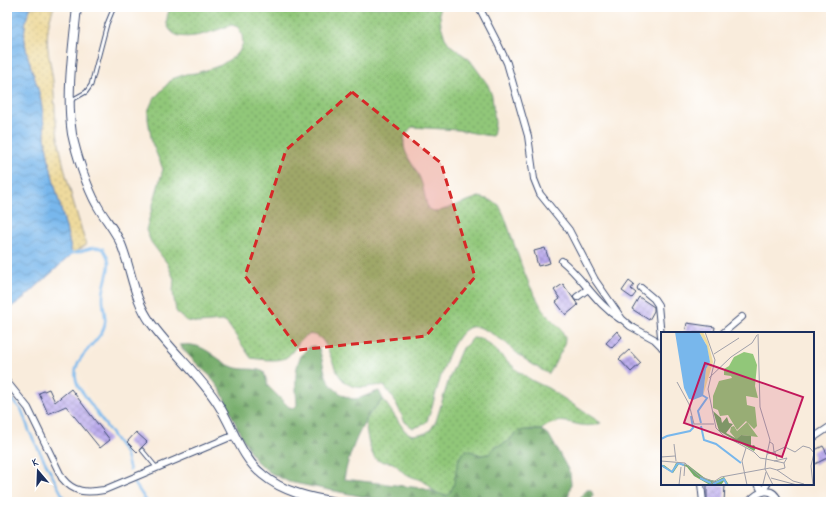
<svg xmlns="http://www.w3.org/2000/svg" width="838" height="509" font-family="'Indie Flower',sans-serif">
<defs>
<pattern id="grass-dots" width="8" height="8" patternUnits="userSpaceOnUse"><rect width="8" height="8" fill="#91c779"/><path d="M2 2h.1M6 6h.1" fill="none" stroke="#76a266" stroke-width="1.8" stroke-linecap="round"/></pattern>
<pattern id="forest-firs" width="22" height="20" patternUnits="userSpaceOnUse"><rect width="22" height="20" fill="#74ac69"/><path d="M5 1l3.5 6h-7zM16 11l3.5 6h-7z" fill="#5e8c5a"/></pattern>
<pattern id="sand-dots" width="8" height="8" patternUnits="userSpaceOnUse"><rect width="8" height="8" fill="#eeda9e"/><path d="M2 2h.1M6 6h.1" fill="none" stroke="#ccbb8a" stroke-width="1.8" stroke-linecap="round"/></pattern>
<pattern id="water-waves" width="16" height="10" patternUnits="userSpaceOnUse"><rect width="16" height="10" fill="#78b7ec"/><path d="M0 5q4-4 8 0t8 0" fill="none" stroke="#6295c2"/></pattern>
<pattern id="building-cross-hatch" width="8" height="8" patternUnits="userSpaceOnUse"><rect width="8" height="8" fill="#bcaced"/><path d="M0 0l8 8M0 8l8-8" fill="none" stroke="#988cc3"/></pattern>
</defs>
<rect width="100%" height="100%" fill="#fff"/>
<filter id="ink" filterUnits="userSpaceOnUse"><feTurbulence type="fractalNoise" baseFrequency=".025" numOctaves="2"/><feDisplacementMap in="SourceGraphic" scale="8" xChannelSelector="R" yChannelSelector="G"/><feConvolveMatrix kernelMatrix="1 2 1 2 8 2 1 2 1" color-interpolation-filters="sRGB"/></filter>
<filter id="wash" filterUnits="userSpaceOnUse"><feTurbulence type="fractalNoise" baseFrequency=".012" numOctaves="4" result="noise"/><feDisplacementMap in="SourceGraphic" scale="16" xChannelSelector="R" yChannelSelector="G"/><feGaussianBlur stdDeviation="0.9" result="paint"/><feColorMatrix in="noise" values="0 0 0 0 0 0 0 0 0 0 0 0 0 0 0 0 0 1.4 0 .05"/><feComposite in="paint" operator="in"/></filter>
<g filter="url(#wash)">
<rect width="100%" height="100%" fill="#f9ecdc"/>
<g fill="url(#grass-dots)" stroke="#567b6c">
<path d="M171,7H439L441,25L445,38L450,45L470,60L488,85L492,96L495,123L493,136L484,135L459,130L412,127C393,144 412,161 420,178C424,188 425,199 428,209L437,212L479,197L490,200L499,205L504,215L522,267L530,286L544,312L561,329L565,338L564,346L549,374C538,368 528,362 518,354C513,350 508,344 502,340C495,336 486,329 478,327C449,320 436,402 427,421L423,425L413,428L405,422L394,399L384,386C375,384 366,389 357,387C329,384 334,339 314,335C300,331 295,354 285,358C278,362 258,359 251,358L227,323L222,321L199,323L187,321L180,316L176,311L173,292L174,279L167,263L151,242L146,230L163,169L152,143L148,119V111L153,100L172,79L186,74L196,73L210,69L221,65L233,57L239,52L243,43L242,35L238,27L232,25C218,29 182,46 170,30C168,27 166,23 167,19C167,15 169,11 171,7Z"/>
<path d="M473,338L481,339L489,344L519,372L533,381L548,388L601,423C576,433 565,410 541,430L532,429L515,433L510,440L502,445L496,446L489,454L481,455L467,450C451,458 461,484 448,496L441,495L432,490C427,479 413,479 404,473C400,470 397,465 393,463C388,461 382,463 377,460C370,456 365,428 366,420C368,411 379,406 383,399L405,431L412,435L426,433L431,429L436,421L449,379L461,350Z"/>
</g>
<g fill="url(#forest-firs)" stroke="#486e64">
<path d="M179,345C183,345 188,344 192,345C208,347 219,362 233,367C243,371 255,367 264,372L268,386L289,407L294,408L297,405C296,386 291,354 313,346L319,349C326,369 322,382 343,395C347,397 350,399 355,399C363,398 370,393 379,391L383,399C379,405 373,408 369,415C357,434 348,457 344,479L421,488C430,490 438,494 447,496C460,484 451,459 467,450L481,455L489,454L496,446L502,445L510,440L515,433L523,430H541L549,435L570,473L571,484L567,502H390L289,482L269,472L256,461L249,450L238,429L221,391L210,376L195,362Z"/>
<polygon points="587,490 591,490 593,495 591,502 580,502 582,495"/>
</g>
<path fill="url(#sand-dots)" stroke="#84847e" d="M31,7H54C42,36 49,52 53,81C55,103 55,126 60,148C66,181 77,213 86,245L72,254C65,219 53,185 47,150C44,134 44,117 41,101C35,69 14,40 31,7Z"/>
<path fill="url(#water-waves)" stroke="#4a73a5" d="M7,7H31C14,40 35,69 41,101C44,117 44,134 47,150C53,185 65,219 72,254L25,297L7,310Z"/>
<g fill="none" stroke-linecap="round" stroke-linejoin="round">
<g stroke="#78b7ec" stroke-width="2.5">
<path d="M69,253C80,255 89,244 103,249C106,253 108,258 109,263C109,275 102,287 103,300C103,310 108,320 103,330C93,349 67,361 78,386L125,453L130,470"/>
<polyline points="7,395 17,405 22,411 30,433 66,502"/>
<polyline points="133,481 147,502"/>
</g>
</g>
<g id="blocks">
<g fill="url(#building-cross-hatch)">
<polygon points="545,248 550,263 538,266 534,251"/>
<polygon points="629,281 634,285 631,289 636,293 632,298 622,291"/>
<polygon points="563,284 578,305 566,315 556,302 560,299 554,290"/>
<polygon points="639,297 654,307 654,311 649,320 632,309"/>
<polygon points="687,323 715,327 714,333 685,333"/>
<polygon points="617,331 622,337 612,348 606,343"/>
<polygon points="629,350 641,363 631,372 619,359"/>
<polygon points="49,389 55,402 71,389 110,440 100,448 66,406 48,414 39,393"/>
<polygon points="136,432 147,442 137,452 127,442"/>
<polygon points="823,446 829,457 813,465 813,451"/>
<polygon points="707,484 725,485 724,502 707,502"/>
</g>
</g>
</g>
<g filter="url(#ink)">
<use href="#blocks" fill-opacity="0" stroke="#3c4b71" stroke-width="1"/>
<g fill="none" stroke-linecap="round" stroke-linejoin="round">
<defs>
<g id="service">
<polyline points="70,101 86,92 91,85 107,24 114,7"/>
<polyline points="142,450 156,467"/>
</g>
<g id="minor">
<polyline points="479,7 498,44 507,63 528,136 534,179 540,194 569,230 595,280 622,319 630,326 654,339 662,347"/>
<path d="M562,261C583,278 596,304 620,319"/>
<polyline points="641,288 654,299 658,305 662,347"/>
<polyline points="577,297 588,289"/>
<polyline points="723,333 742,317"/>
<path d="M7,382L28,408L62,478C74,493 86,493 104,490L235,435"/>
<polyline points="813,438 831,426"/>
<polyline points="701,484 703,502"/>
<polyline points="758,484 762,492 767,484"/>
<path d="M749,502C758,491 773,485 779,502"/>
</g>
<path id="tertiary" d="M77,7C73,47 66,94 72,134C76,153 87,188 97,205C104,218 115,230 121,244C132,271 133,298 151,323C171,351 199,374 218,404C233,427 241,458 263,475C283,492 311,498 336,502"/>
</defs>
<use href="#service" stroke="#3c4b71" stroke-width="5"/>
<use href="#minor" stroke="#3c4b71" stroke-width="8"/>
<use href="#tertiary" stroke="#3c4b71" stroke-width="10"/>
<use href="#service" stroke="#fff" stroke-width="3"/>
<use href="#minor" stroke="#fff" stroke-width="6"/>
<use href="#tertiary" stroke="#fff" stroke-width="8"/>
</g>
</g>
<path fill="#d62828" fill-opacity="0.2" stroke="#d62828" stroke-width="3" stroke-dasharray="8 5" stroke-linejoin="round" d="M352,92L441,163L475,277L426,336L299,350L245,276L286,150Z"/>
<g transform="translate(661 332)">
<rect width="153" height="153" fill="#f9ecdc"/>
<path d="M83,20L92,22L96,33L94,54L97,66L85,64L86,73L94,75L96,94L93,97L85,89L76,98L67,83L59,84L57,78L52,76V64L58,49L71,46L70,44L63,43V37L68,34L73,25ZM86,90L97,105L80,103L76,108L69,100L70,95L73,94L76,99Z" fill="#91c779"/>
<path d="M52,79L60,86L61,91L66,85L68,91L72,92L65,101L76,107L80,103L90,104V114L93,113L95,116L93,119L58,99ZM15,131L27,133L45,147L55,149L63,145L68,153L63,149L60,153H49L33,144L26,135L18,132L12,141L0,134L3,133L11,139Z" fill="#74ac69"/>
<path d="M38,0H42L47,10L52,30L42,64L45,37L49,30L45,12Z" fill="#eeda9e"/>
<path d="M14,0H38L46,14L49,30L45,37L42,64L32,68L28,67L23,56Z" fill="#78b7ec"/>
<path fill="none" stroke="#78b7ec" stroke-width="2" d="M40,91L37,79L46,66L41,63M40,94L43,108L55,112L80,131M0,107L6,104L29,99L32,96L30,84M0,133L11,140L17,131L23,133M39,146L50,151M52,152L63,147L66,153"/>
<path fill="none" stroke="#a0a0aa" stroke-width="1" d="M44,0L54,28L47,57L55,96L62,103L93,120L99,126L105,127L104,137L112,153M97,2L99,75L109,108L105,127L123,131L124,136L116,138M53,22L78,6M48,46L70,25L91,11L96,3M16,50L28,72L33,92H53M109,110L112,112L113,120L124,115L134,120L142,114L149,116L153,121L150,134L152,153M13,112L15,129M85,116L81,129L86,153M106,122L114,120L116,127M0,125L14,124M0,129L24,131L38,144L54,150M113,129L126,126L123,131M23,144L24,131M110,146L136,153M102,152L105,140M18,153L20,135M48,153L60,145L109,136L116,138L132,149L143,152"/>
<path fill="#c2185b" fill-opacity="0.15" stroke="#c2185b" stroke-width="2" d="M44,31L142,65L121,125L23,91Z"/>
<rect width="153" height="153" fill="none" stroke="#1b2f5e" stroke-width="2"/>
</g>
<rect width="838" height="509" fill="none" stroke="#fff" stroke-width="24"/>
<g transform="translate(38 471) rotate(341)" stroke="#ffffff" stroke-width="3" paint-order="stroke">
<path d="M0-3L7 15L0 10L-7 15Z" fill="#1b2f5e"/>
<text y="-6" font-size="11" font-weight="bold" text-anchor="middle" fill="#1b2f5e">K</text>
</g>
</svg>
